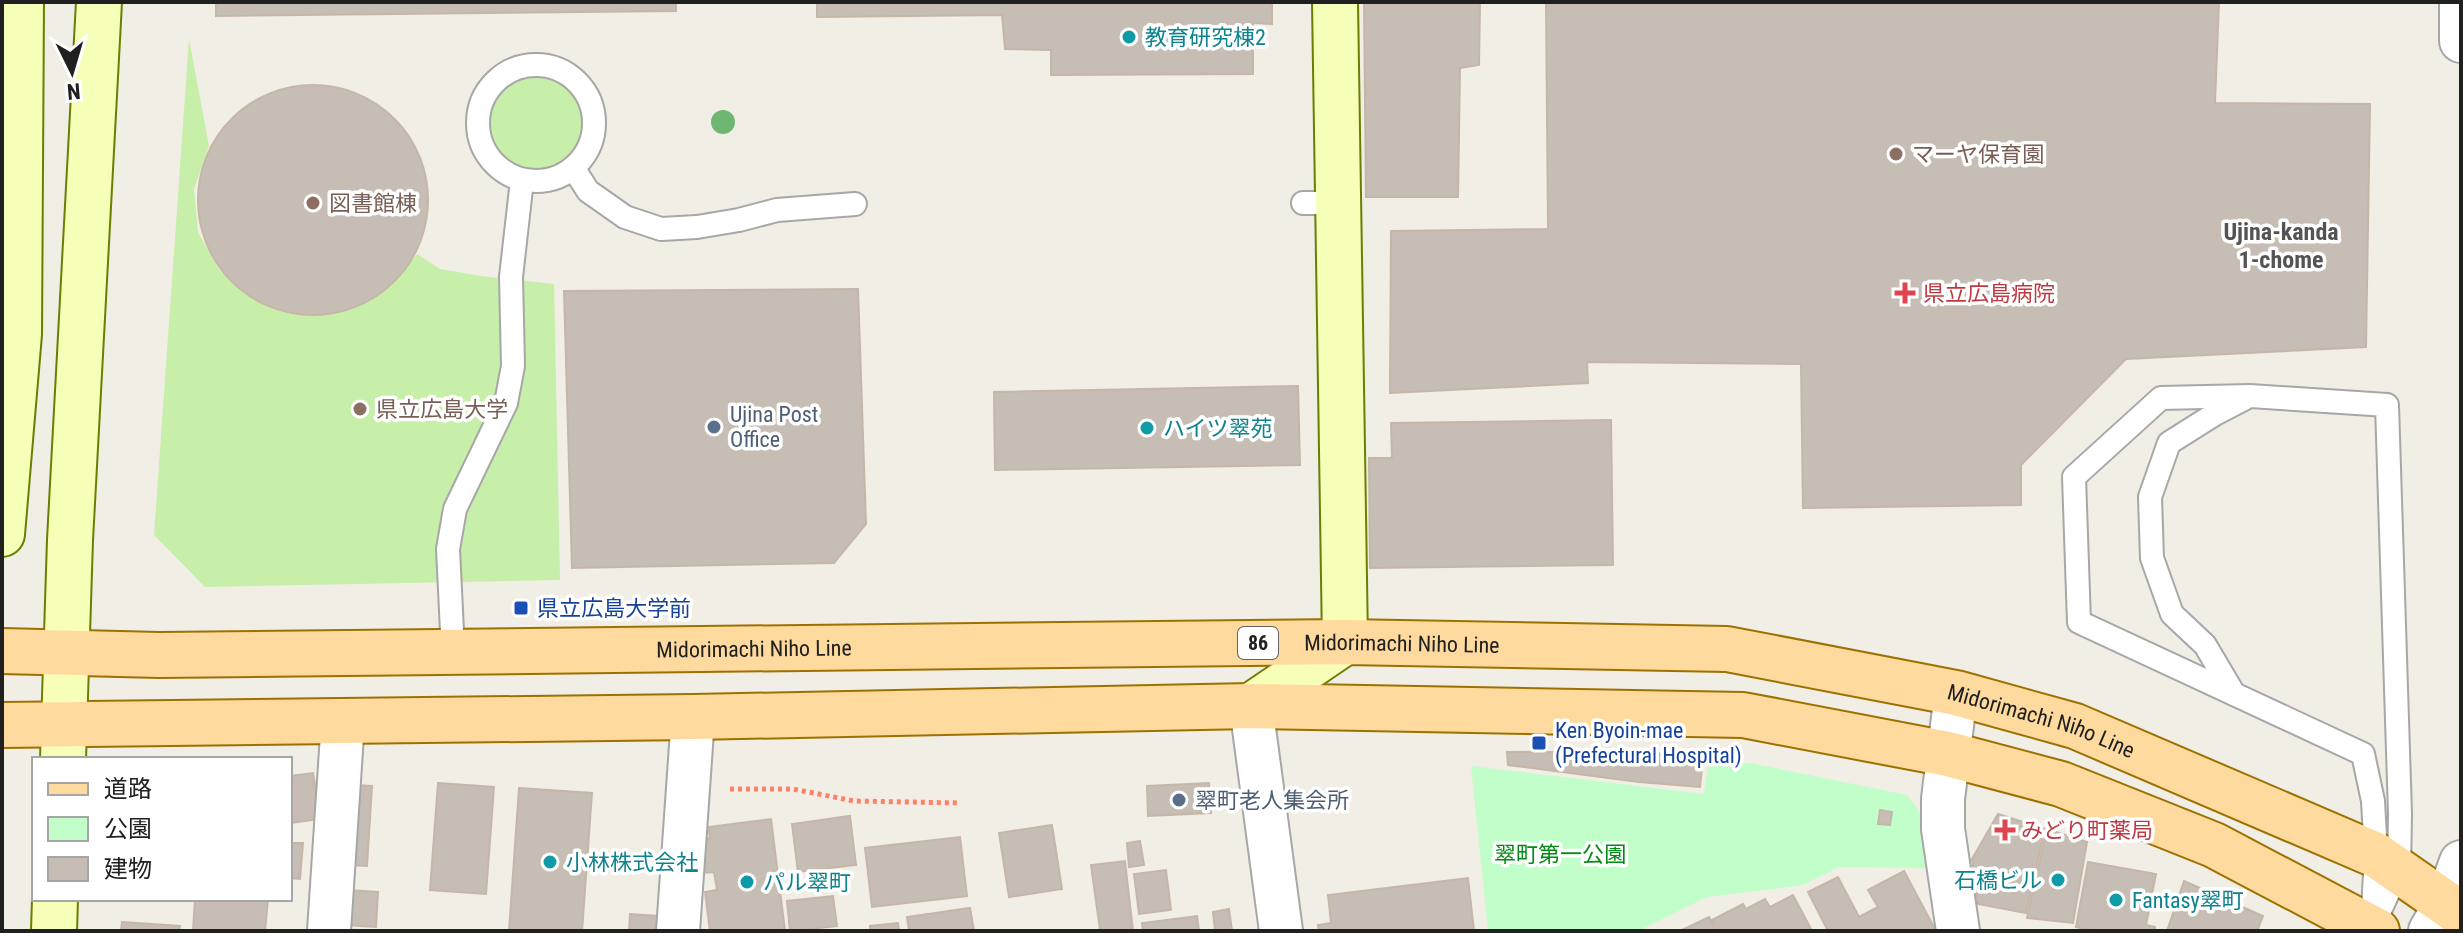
<svg xmlns="http://www.w3.org/2000/svg" width="2463" height="933" font-family="'Roboto Condensed','Noto Sans JP',sans-serif">
<rect width="100%" height="100%" fill="#f1eee6"/>
<g fill="#c8efa9">
<polygon points="189,39 209,146 194,189 198,232 220,271 255,300 300,313 346,309 393,282 417,254 440,269 481,276 554,284 560,580 205,587 154,535"/>
<circle cx="536" cy="122" r="47"/>
</g>
<polygon fill="#c1fec9" points="1709,759 1755,764 1907,795 1926,821 1932,868 1839,867 1803,885 1707,897 1638,931 1488,931 1471,766 1704,794"/>
<g fill="#c6beb5" stroke="#c5b6a7" stroke-width="2">
<polygon points="216,2 676,2 676,11 216,16"/>
<polygon points="817,2 1272,2 1272,24 1253,23 1253,74 1051,75 1051,50 1005,49 1002,15 817,17"/>
<polygon points="1364,2 1480,2 1479,65 1460,68 1458,197 1366,197"/>
<polygon points="1546,2 2219,2 2215,103 2370,104 2366,347 2126,359 2021,465 2021,505 1803,508 1801,364 1587,362 1588,383 1390,393 1391,231 1548,229"/>
<circle cx="313" cy="200" r="115"/>
<polygon points="858,289 866,524 834,563 572,568 564,291"/>
<polygon points="1298,386 1300,465 995,470 994,392"/>
<polygon points="1611,420 1613,565 1370,568 1369,458 1392,458 1391,423"/>
<polygon points="1507,752 1641,752 1703,757 1700,787 1639,782 1508,765"/>
<polygon points="313,773 320,819 290,823 290,776"/>
<polygon points="438,783 494,787 486,894 430,890"/>
<polygon points="1209,783 1211,813 1148,816 1147,786"/>
<polygon points="355,785 372,786 367,866 350,865"/>
<polygon points="519,788 592,793 582,931 509,931"/>
<polygon points="1880,810 1892,812 1890,825 1878,824"/>
<polygon points="1998,814 2045,829 2026,913 1978,904 1972,859"/>
<polygon points="850,816 856,865 798,872 792,824"/>
<polygon points="771,819 785,931 707,931 710,931 705,892 717,890 714,872 702,873 698,840 710,838 708,827"/>
<polygon points="1052,825 1062,889 1009,897 999,833"/>
<polygon points="2047,829 2087,842 2073,923 2027,918"/>
<polygon points="960,837 967,896 872,907 865,848"/>
<polygon points="1140,841 1144,865 1129,867 1127,843"/>
<polygon points="290,843 303,843 300,879 290,878"/>
<polygon points="1125,861 1133,931 1092,931 1100,930 1091,865"/>
<polygon points="2088,862 2156,874 2146,925 2155,927 2154,931 2094,931 2076,927"/>
<polygon points="1166,870 1171,910 1139,914 1134,874"/>
<polygon points="1904,871 1936,931 1828,931 1808,892 1838,877 1859,917 1878,907 1868,890"/>
<polygon points="1468,878 1474,931 1319,931 1318,925 1331,923 1328,895"/>
<polygon points="2184,881 2263,916 2257,931 2167,931"/>
<polygon points="348,890 378,892 376,927 345,925"/>
<polygon points="1793,895 1811,929 1808,931 1719,931 1712,920 1743,904 1746,909 1765,899 1770,907"/>
<polygon points="833,896 837,926 790,931 787,901"/>
<polygon points="195,899 268,899 265,931 193,931"/>
<polygon points="970,908 974,931 909,931 907,917"/>
<polygon points="1229,909 1232,931 1215,931 1213,912"/>
<polygon points="630,914 658,916 657,931 629,931"/>
<polygon points="1197,916 1199,931 1143,931 1142,923"/>
<polygon points="1709,917 1716,931 1680,931"/>
<polygon points="122,922 180,926 179,931 121,931"/>
<polygon points="898,923 899,931 870,931 870,926"/>
</g>
<g fill="none" stroke-linecap="round" stroke-linejoin="round">
<defs>
<g id="lane">
<circle cx="536" cy="123" r="58"/>
<polyline points="574,169 588,191 625,217 661,229 697,227 739,220 777,210 855,204"/>
<polyline points="1303,203 1338,203"/>
<polygon points="2250,396 2387,405 2400,814 2399,869 2372,928 2376,855 2373,801 2363,754 2079,622 2074,477 2161,398"/>
<polyline points="453,652 448,549 455,509 506,403 513,366 511,277 522,180"/>
<polyline points="2234,694 2205,645 2172,614 2152,558 2150,497 2169,443 2215,414 2244,399"/>
</g>
<g id="street">
<polyline points="2461,2 2461,41"/>
<polyline points="1956,693 1943,799 1943,829 1958,931"/>
<polyline points="1251,706 1281,931"/>
<polyline points="329,931 343,720"/>
<polyline points="678,931 693,717"/>
<polyline points="2430,931 2446,903 2461,862"/>
</g>
<g id="secondary">
<polyline points="2,534 19,334 21,2"/>
<polyline points="1251,706 1345,642 1335,2"/>
<polyline points="63,759 70,540 99,2"/>
<polyline points="54,931 55,899"/>
</g>
<g id="primary">
<path id="s1" d="M2,651L159,655L1345,642L1727,649L1956,693L2075,726L2376,855L2461,914"/>
<polyline points="2,725 693,717 1251,706 1743,715 1948,754 2061,784 2214,845 2377,931"/>
</g>
</defs>
<use href="#lane" stroke="#a7a7a7" stroke-width="26"/>
<use href="#street" stroke="#a7a7a7" stroke-width="46"/>
<use href="#secondary" stroke="#6a7f00" stroke-width="48"/>
<use href="#primary" stroke="#9d7100" stroke-width="48"/>
<polyline stroke="#ff816a" stroke-width="5" stroke-dasharray="4 4" stroke-linecap="butt" points="730,789 793,789 854,801 960,803"/>
<use href="#lane" stroke="#fff" stroke-width="22"/>
<use href="#street" stroke="#fff" stroke-width="42"/>
<use href="#secondary" stroke="#f7feb7" stroke-width="44"/>
<use href="#primary" stroke="#ffda9e" stroke-width="44"/>
</g>
<circle fill="#6eb773" cx="723" cy="122" r="12"/>
<g fill="#0f9aa8" stroke="#fff" stroke-width="3">
<circle cx="1129" cy="37" r="8"/>
<circle cx="1147" cy="428" r="8"/>
<circle cx="550" cy="862" r="8"/>
<circle cx="2058" cy="880" r="8"/>
<circle cx="747" cy="882" r="8"/>
<circle cx="2116" cy="900" r="8"/>
</g>
<g fill="#8d6e63" stroke="#fff" stroke-width="3">
<circle cx="1896" cy="154" r="8"/>
<circle cx="313" cy="203" r="8"/>
<circle cx="360" cy="409" r="8"/>
</g>
<g fill="#e0444e" stroke="#fff" stroke-width="3">
<path d="M1901 281h8v8h8v8h-8v8h-8v-8h-8v-8h8z"/>
<path d="M2001 818h8v8h8v8h-8v8h-8v-8h-8v-8h8z"/>
</g>
<g fill="#5c6f8a" stroke="#fff" stroke-width="3">
<circle cx="714" cy="427" r="8"/>
<circle cx="1179" cy="800" r="8"/>
</g>
<g fill="#1a4fb4" stroke="#fff" stroke-width="3">
<rect x="513" y="600" width="16" height="16" rx="4"/>
<rect x="1531" y="735" width="16" height="16" rx="4"/>
</g>
<g text-anchor="middle" stroke-width="7" stroke-linejoin="round" paint-order="stroke">
<rect fill="#fff" stroke="#636363" stroke-width="2" x="1238" y="627" width="40" height="32" rx="6"/>
<g font-size="20" font-weight="bold" fill="#202020">
<text x="1258" y="650">86</text>
</g>
<g font-size="22" fill="#0d838f" stroke="#fff" text-anchor="start">
<text x="1145" y="45">教育研究棟2</text>
<text x="1163" y="436">ハイツ翠苑</text>
<text x="566" y="870">小林株式会社</text>
<text x="2042" y="888" text-anchor="end">石橋ビル</text>
<text x="763" y="890">パル翠町</text>
<text x="2132" y="908">Fantasy翠町</text>
</g>
<g font-size="22" fill="#785e54" stroke="#fff" text-anchor="start">
<text x="1912" y="162">マーヤ保育園</text>
<text x="329" y="211">図書館棟</text>
<text x="376" y="417">県立広島大学</text>
</g>
<g font-size="22" fill="#be3a42" stroke="#fff" text-anchor="start">
<text x="1923" y="301">県立広島病院</text>
<text x="2021" y="838">みどり町薬局</text>
</g>
<g font-size="22" fill="#4e5e75" stroke="#fff" text-anchor="start">
<text x="730" y="422">Ujina Post<tspan x="730" dy="25">Office</tspan></text>
<text x="1195" y="808">翠町老人集会所</text>
</g>
<g font-size="22" fill="#164399" stroke="#fff" text-anchor="start">
<text x="537" y="616">県立広島大学前</text>
<text x="1555" y="738">Ken Byoin-mae<tspan x="1555" dy="25">(Prefectural Hospital)</tspan></text>
</g>
<g font-size="22" fill="#202020" stroke="#fff">
<text dy="8" stroke="none"><textPath href="#s1" startOffset="1400">Midorimachi Niho Line</textPath></text>
<text dy="8" stroke="none"><textPath href="#s1" startOffset="752">Midorimachi Niho Line</textPath></text>
<text dy="8" stroke="none"><textPath href="#s1" startOffset="2048">Midorimachi Niho Line</textPath></text>
</g>
<g font-size="22" fill="#038a15" stroke="#fff">
<text x="1560" y="862">翠町第一公園</text>
</g>
<g font-size="24" font-weight="bold" fill="#535353" stroke="#fff">
<text x="2281" y="240">Ujina-kanda<tspan x="2281" dy="28">1-chome</tspan></text>
</g>
</g>
<rect width="2463" height="933" fill="none" stroke="#202020" stroke-width="8"/>
<rect x="32" y="757" width="260" height="144" fill="#ffffff" stroke="#a6a6a6" stroke-width="2"/>
<rect x="48" y="783" width="40" height="12" fill="#ffda9e" stroke="#a6a6a6" stroke-width="2"/>
<text x="104" y="797" font-size="24" fill="#202020">道路</text>
<rect x="48" y="817" width="40" height="24" fill="#c1fec9" stroke="#a6a6a6" stroke-width="2"/>
<text x="104" y="837" font-size="24" fill="#202020">公園</text>
<rect x="48" y="857" width="40" height="24" fill="#c6beb5" stroke="#a6a6a6" stroke-width="2"/>
<text x="104" y="877" font-size="24" fill="#202020">建物</text>
<g transform="translate(72 72) rotate(175)" stroke="#ffffff" stroke-width="6" paint-order="stroke">
<path d="M0-6L14 30L0 20L-14 30Z" fill="#202020"/>
<text y="-12" font-size="22" font-weight="bold" text-anchor="middle" fill="#202020">N</text>
</g>
</svg>
